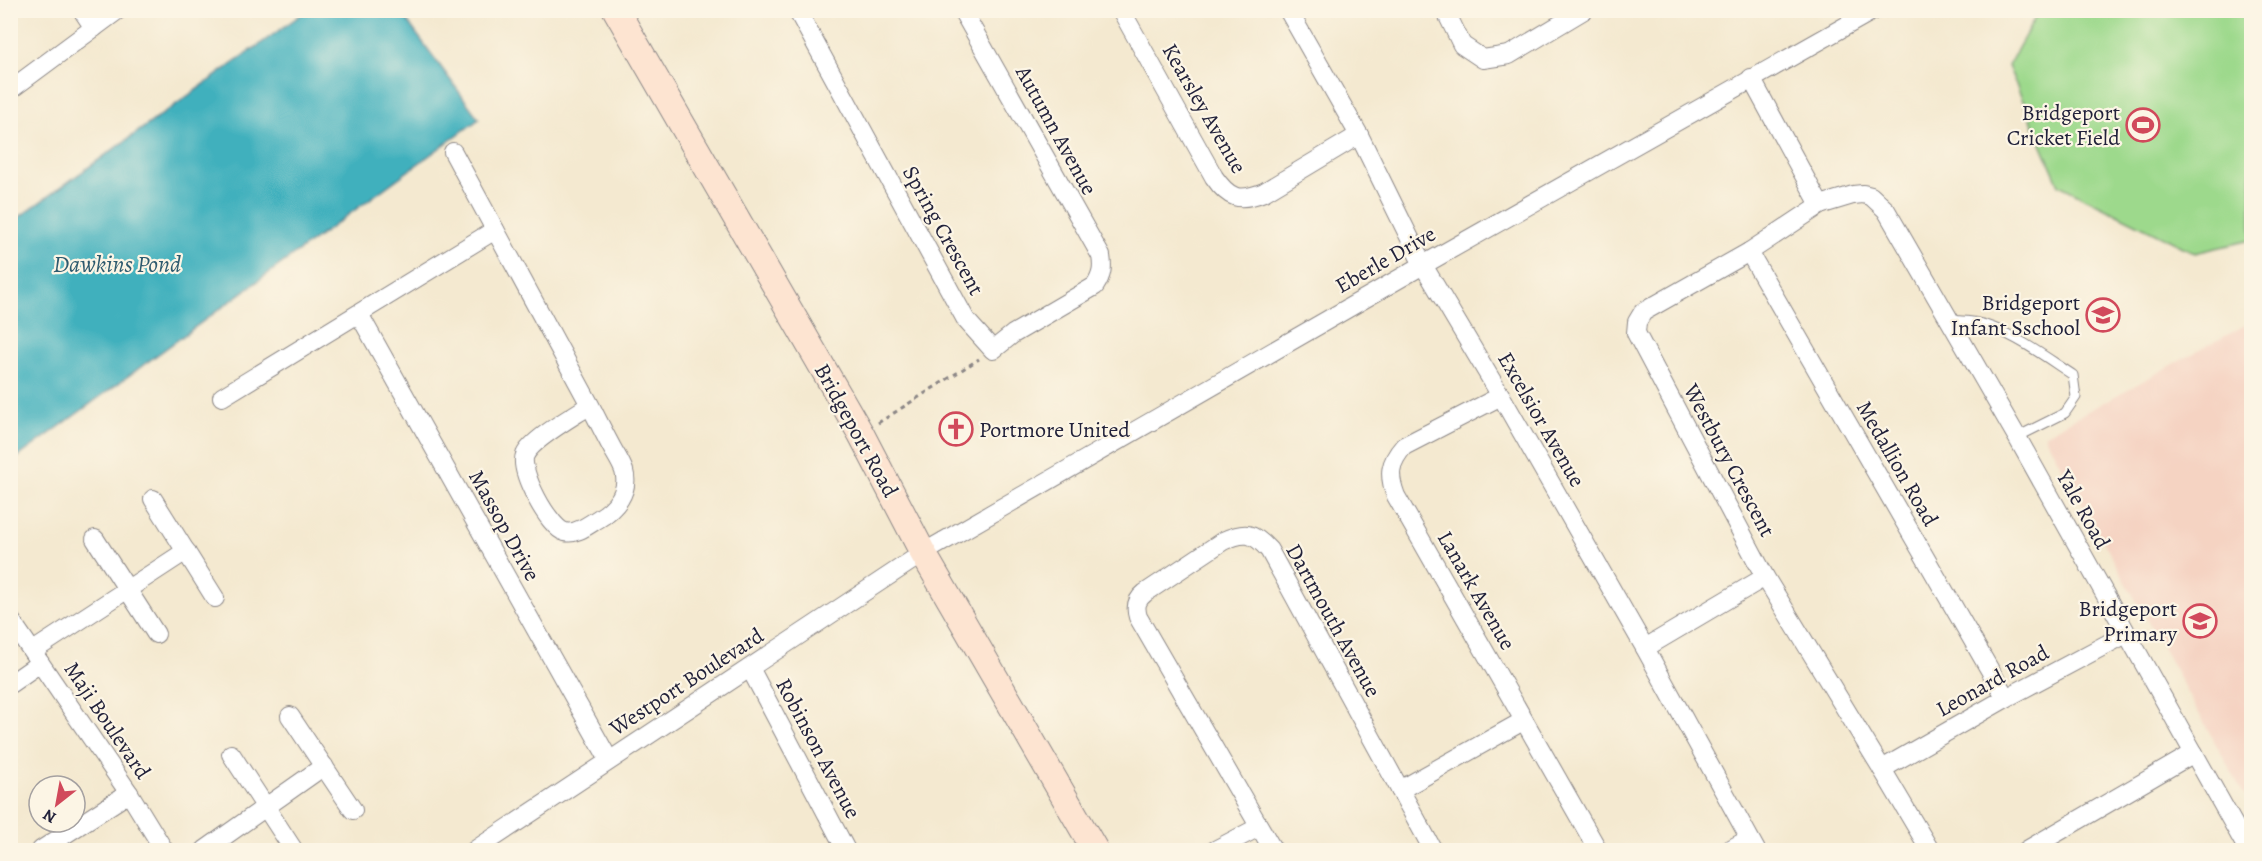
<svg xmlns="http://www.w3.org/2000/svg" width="2262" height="861" font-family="Alegreya,serif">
<rect width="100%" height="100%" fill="#fcf5e5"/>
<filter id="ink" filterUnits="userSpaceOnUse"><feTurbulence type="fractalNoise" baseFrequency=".0167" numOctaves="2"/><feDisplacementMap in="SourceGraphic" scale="12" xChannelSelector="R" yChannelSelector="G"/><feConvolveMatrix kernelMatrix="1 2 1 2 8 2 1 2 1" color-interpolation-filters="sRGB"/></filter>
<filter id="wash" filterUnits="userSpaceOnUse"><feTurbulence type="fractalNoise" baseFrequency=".008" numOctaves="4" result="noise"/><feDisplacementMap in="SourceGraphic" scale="24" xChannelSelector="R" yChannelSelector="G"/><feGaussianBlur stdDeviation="1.35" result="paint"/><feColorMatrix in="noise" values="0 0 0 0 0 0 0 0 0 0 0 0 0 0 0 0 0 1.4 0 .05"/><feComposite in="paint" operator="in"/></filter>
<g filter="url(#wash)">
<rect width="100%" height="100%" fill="#f4e9d0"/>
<polygon fill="#f5d3c2" points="2251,322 2251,807 2044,435"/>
<polygon fill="#9dd98c" stroke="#607e64" stroke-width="1.5" points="2039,11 2251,11 2251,240 2195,253 2059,185 2008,66"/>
<polygon fill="#41b0bd" stroke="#32697c" stroke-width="1.5" points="306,11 400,11 479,119 11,462 11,223"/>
</g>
<g filter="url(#ink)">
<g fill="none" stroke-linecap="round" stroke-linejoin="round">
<defs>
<path id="service" d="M1950,320C1963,321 1978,321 1991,327C2020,338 2047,358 2073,375L2076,397L2065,413L2017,437"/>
<g id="minor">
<polyline points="82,10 94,28"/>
<path d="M797,10L966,320L993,350L1013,334L1095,286C1102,275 1103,268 1101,256L962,10"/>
<path d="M1121,10L1214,177C1229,199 1239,202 1264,192L1359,135"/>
<polyline points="1288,10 1359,135 1423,265 1501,396 1645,648 1756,850"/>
<polyline points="1445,10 1462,45 1483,59 1509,55 1584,10"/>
<polyline points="1751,78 1820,205"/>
<polyline points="10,90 118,10"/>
<path d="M453,152L590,405C574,416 532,439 525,455C518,470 549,528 565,532C576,535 588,525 598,519C615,509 630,492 624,471C621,462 615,454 611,446C604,433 597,419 590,405"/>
<polyline points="1749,252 2006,698"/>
<polyline points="359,314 609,760"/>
<path d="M1501,396L1404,446C1389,463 1388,475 1396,496L1598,850"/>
<polyline points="222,397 495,230"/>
<polyline points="153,499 215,598"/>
<polyline points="95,539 156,634"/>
<polyline points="10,619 129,793 164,850"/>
<polyline points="1645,648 1765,577"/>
<polyline points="33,651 186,551"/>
<polyline points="750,668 846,850"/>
<polyline points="10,684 40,663"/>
<polyline points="290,716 353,810"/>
<polyline points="231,754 293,849"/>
<polyline points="1882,769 2006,698 2126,634"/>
<polyline points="1400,790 1523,721"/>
<polyline points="41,850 129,793"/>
<polyline points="205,850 324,766"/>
<polyline points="475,850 923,553 1423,265 1874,10"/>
<polyline points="1215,850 1259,827"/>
<path d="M1273,850L1138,617C1135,607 1136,600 1145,593L1223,541C1245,531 1253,532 1269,550L1433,850"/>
<polyline points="1729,850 1749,839"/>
<polyline points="1930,850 1882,769 1765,577 1636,333 1637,322 1643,312 1749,252 1820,205 1853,195 1863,194 1871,196 1886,210 2017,437 2248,850"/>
<polyline points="2027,850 2194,753"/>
</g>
<polyline id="secondary" points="616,10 861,434 923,553 1095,850"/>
</defs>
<use href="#service" stroke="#8b8686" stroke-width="11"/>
<use href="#minor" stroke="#8b8686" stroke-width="20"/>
<use href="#secondary" stroke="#8b8686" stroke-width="28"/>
<polyline stroke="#8b8686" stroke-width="3" stroke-dasharray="4.5 4.5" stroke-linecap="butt" points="878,423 979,359"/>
<use href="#service" stroke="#fff" stroke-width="9"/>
<use href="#minor" stroke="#fff" stroke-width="18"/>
<use href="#secondary" stroke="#fde4d1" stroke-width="26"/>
</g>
</g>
<defs>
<symbol id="stadium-ring" viewBox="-11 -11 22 22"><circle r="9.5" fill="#fcf5e5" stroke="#d1495b" stroke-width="1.5"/><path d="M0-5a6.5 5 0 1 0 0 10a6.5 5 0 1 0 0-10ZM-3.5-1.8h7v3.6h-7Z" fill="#d1495b"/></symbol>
<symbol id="school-ring" viewBox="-11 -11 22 22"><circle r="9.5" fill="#fcf5e5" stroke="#d1495b" stroke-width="1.5"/><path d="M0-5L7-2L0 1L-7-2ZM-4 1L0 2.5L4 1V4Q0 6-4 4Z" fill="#d1495b"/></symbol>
<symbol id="church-ring" viewBox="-11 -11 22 22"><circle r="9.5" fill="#fcf5e5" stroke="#d1495b" stroke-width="1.5"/><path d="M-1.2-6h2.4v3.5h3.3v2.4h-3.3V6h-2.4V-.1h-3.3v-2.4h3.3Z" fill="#d1495b"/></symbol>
</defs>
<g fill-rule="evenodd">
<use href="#stadium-ring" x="2124" y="106" width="38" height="38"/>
<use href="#school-ring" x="2084" y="296" width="38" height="38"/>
<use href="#church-ring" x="937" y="410" width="38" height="38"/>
<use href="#school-ring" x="2181" y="602" width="38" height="38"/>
</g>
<g text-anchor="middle" stroke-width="4.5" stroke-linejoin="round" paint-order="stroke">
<g font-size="22" fill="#22223b" stroke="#fcf5e5">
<text transform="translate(1205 108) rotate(60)" y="8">Kearsley Avenue</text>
<text transform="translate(1057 130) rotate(61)" y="8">Autumn Avenue</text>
<text transform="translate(944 230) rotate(61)" y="8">Spring Crescent</text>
<text transform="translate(1385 259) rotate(-30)" y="8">Eberle Drive</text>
<text transform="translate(1542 419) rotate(60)" y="8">Excelsior Avenue</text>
<text transform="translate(857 430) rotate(61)" y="8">Bridgeport Road</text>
<text transform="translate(1730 460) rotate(62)" y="8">Westbury Crescent</text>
<text transform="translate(1898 463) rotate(60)" y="8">Medallion Road</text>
<text transform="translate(2084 509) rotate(61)" y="8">Yale Road</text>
<text transform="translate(505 525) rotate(61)" y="8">Massop Drive</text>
<text transform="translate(1477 590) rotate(60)" y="8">Lanark Avenue</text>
<text transform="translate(1334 620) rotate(61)" y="8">Dartmouth Avenue</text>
<text transform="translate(1992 680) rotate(-29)" y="8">Leonard Road</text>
<text transform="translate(686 681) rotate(-33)" y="8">Westport Boulevard</text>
<text transform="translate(108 720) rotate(56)" y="8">Maji Boulevard</text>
<text transform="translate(819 748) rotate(62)" y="8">Robinson Avenue</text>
</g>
<g font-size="22" fill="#22223b" stroke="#fcf5e5" text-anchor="end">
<text x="2120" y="120">Bridgeport<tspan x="2120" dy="25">Cricket Field</tspan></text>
<text x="2080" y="310">Bridgeport<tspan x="2080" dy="25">Infant Sschool</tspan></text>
<text x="979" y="437" text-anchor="start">Portmore United</text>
<text x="2177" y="616">Bridgeport<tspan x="2177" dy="25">Primary</tspan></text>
</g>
<g font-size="24" font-style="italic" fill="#2e5b6f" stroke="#fcf5e5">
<text x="117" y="272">Dawkins Pond</text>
</g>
</g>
<rect width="2262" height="861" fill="none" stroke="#fcf5e5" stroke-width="36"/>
<g transform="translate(57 804) rotate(211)"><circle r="28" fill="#fcf5e5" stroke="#a5a1a1" stroke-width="1.5"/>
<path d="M0-4.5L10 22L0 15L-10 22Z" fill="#d1495b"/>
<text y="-9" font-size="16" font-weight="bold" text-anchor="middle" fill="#22223b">N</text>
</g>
</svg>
